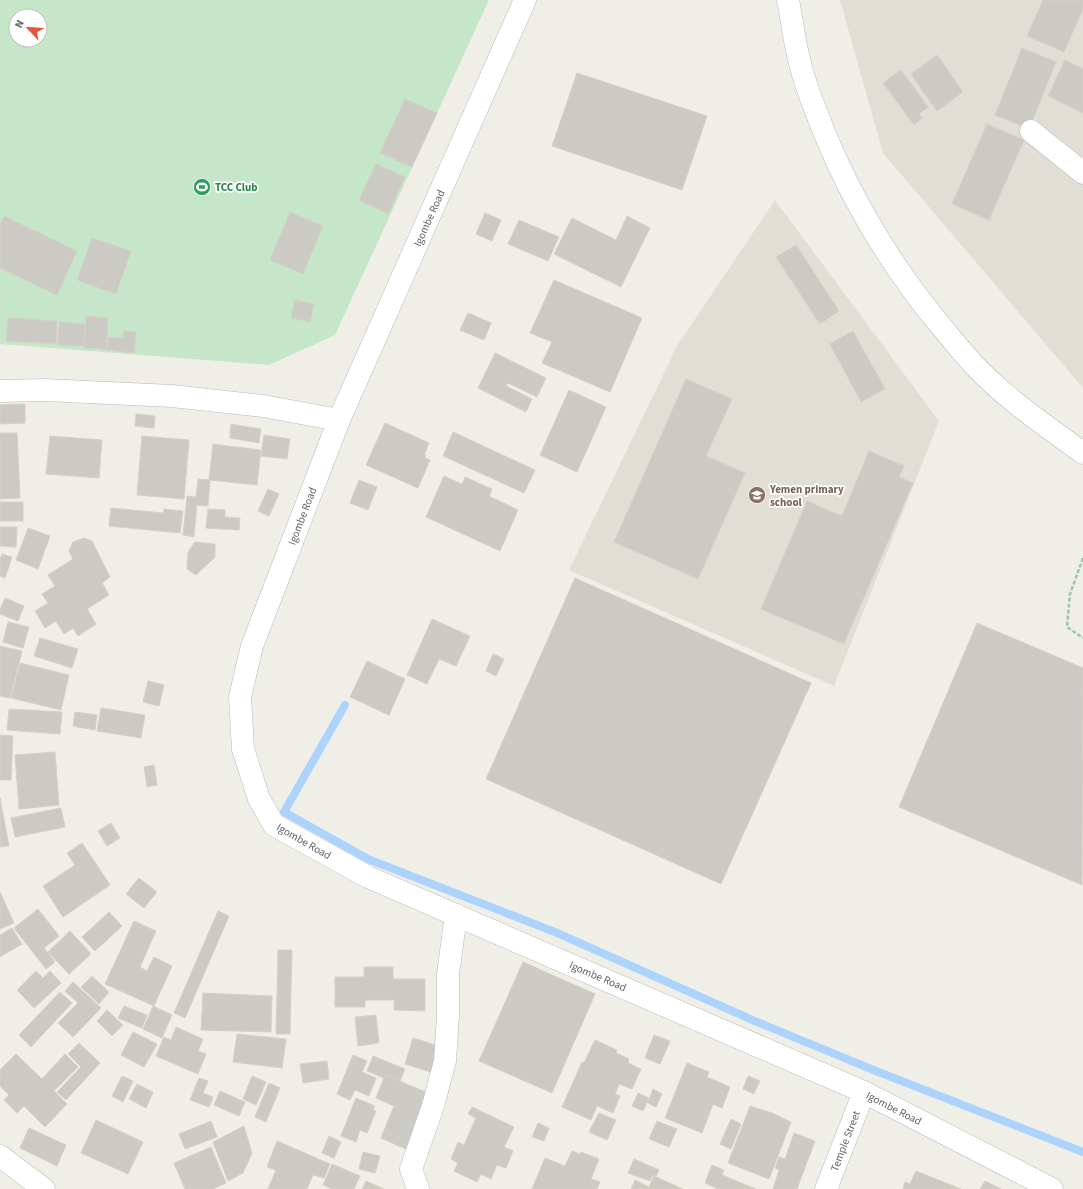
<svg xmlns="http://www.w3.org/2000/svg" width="1083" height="1189" font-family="'Source Sans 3',sans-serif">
<rect width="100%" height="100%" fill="#f0efe7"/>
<g fill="#e0ded5">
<polygon points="840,0 1083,0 1083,388 883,153"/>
<polygon points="775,200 939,421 834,686 569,570 677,346"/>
</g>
<path fill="#c5e6c8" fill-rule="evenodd" d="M0,0H489L335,335L269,365L0,344ZM16,16H40V40H16Z"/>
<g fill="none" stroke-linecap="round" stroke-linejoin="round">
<polyline stroke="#abd3fc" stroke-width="8" points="345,705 284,812 368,859 555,932 750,1019 876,1071 1083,1152"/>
</g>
<g fill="#cccac4" stroke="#d5d1c6">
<polygon points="1043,0 1083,0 1083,9 1064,52 1027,36"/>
<polygon points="1022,48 1056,62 1029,129 995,115"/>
<polygon points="937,55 963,92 937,111 911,74"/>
<polygon points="1065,60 1083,69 1083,113 1048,96"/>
<polygon points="901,70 928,107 919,114 922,118 914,125 883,83"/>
<polygon points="577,73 707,116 682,190 552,146"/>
<polygon points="405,99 437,113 412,167 380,153"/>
<polygon points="987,124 1024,140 989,220 952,204"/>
<polygon points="376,164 405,177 388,214 359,200"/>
<polygon points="290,212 323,226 303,274 270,260"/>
<polygon points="485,213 501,220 492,241 476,234"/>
<polygon points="4,216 77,251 57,295 0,268 0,224"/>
<polygon points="627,216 650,228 621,287 554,254 572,218 616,240"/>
<polygon points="519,220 559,237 548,261 508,244"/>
<polygon points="92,238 131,251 116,294 77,280"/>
<polygon points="796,245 839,311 820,324 776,257"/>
<polygon points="554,280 642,318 610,392 542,363 552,342 530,333"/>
<polygon points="295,300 314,304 310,322 291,318"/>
<polygon points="468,313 491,323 484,340 460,330"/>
<polygon points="86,316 108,318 106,349 84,348"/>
<polygon points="8,318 57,321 56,344 6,341"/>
<polygon points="59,322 85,324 84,346 58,345"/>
<polygon points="124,331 136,332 134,353 107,350 108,337 123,338"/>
<polygon points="853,331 885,389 861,402 830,344"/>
<polygon points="495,353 546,378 537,397 508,383 506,386 532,399 526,412 478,388"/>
<polygon points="686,379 732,399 706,456 745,473 698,579 614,542"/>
<polygon points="569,390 606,407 577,472 540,455"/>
<polygon points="25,404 25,423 0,424 0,405"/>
<polygon points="136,414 155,416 154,428 135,426"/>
<polygon points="385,423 429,443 424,455 426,455 425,458 430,460 418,488 366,465"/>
<polygon points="231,424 261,429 259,443 230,438"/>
<polygon points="453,432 535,470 524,493 443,456"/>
<polygon points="0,433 17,433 20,498 0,499"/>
<polygon points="264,435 290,439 287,459 261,456"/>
<polygon points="50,436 102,440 99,478 46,474"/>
<polygon points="142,436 189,440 184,499 137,495"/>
<polygon points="213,444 261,450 257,485 209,480"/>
<polygon points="869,451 904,466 899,477 913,483 844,644 761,609 807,501 842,516"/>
<polygon points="444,476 462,484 465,477 492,489 489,496 518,510 500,551 426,517"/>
<polygon points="198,479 210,480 208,506 197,505 194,537 183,535 187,496 196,497"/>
<polygon points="359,480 377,487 368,510 350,503"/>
<polygon points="268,489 279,494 269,516 258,511"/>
<rect x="0" y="502" width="23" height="19"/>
<polygon points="111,508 163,513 164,509 183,511 180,533 109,526"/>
<polygon points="208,509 225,510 225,517 240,518 239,530 206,528"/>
<polygon points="0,527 17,527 16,547 0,546"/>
<polygon points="28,528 50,536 38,569 16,560"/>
<polygon points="84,538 92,541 110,577 102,583 109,595 87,609 96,624 78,636 73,628 64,634 56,621 45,628 35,611 48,603 42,594 55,586 48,575 73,559 69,551 73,542"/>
<polygon points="195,542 215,544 215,557 196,575 187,569 188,552"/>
<polygon points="2,554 12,557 5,578 0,576 0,559"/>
<polygon points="575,578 811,683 721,884 486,779"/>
<polygon points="5,598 24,606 18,621 0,614 0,610"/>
<polygon points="432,619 470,636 456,666 439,659 427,684 407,675"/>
<polygon points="8,622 29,627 23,648 3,642"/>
<polygon points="977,623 1083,668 1082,885 899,807"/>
<polygon points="40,638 78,649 72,668 34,656"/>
<polygon points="0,646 22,651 10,698 0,696"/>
<polygon points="493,654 504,659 496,676 486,671"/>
<polygon points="367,661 405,679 389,715 350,697"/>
<polygon points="20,663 69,675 61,710 11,698"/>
<polygon points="148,681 164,685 159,706 143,702"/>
<polygon points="101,708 145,715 141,738 97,731"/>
<polygon points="9,709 62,712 60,734 7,730"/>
<polygon points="75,712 97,715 95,730 73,726"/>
<polygon points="0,735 13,736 11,780 0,780"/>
<polygon points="55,752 59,805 19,809 15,755"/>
<polygon points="154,765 157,785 147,787 144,767"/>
<polygon points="0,798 9,846 0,847"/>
<polygon points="61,808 65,827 15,837 11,818"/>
<polygon points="111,823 120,838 107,846 98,831"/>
<polygon points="82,843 110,885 63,917 43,886 75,865 67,853"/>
<polygon points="139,878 157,892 144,908 126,894"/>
<polygon points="0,892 14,923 0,929"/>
<polygon points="38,909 59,936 44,948 55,962 46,969 14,928"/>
<polygon points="218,911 229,916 185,1018 174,1013"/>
<polygon points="109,912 122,926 95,951 82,937"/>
<polygon points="134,921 156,931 140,967 147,971 154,957 172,966 154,1006 105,984"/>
<polygon points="12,928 22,944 0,957 0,935"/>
<polygon points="70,931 91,954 69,974 48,952"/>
<polygon points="278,950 292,950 290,1034 276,1034"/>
<polygon points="523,962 595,994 552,1093 479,1061"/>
<polygon points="364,967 393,967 393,979 425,979 425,1011 394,1010 394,1000 365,1000 365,1007 335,1007 335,977 364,977"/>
<polygon points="36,971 43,978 50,971 61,983 34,1008 17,990"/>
<polygon points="92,976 109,992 99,1004 81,987"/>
<polygon points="73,982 101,1008 73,1037 58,1023 78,1003 65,991"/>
<polygon points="60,992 72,1003 31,1047 19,1035"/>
<polygon points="203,993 272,996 271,1032 201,1030"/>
<polygon points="124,1006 147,1015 142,1028 118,1018"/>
<polygon points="153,1006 172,1015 162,1038 143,1029"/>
<polygon points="107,1010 123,1025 112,1036 97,1021"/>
<polygon points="376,1015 379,1043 358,1046 355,1017"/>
<polygon points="176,1027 203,1039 198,1051 206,1054 198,1074 156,1056 164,1037 171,1040"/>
<polygon points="133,1032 157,1044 144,1067 121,1055"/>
<polygon points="237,1034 286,1039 282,1068 233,1062"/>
<polygon points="654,1035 670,1041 660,1064 645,1058"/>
<polygon points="413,1038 442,1047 434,1073 405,1064"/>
<polygon points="595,1040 617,1050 616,1053 629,1059 628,1063 641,1069 632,1089 619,1084 615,1094 620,1096 613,1113 597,1106 591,1120 562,1107 582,1062 584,1063"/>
<polygon points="79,1043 100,1063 66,1100 57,1092 81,1067 68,1054"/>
<polygon points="16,1054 42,1079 65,1054 78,1067 54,1091 67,1104 45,1127 24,1106 17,1113 4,1100 9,1095 0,1086 0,1070"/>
<polygon points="353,1055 367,1061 362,1072 376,1078 369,1096 355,1090 350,1100 337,1094"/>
<polygon points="373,1056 405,1069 400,1081 385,1075 384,1078 367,1071"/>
<polygon points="327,1061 329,1079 303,1083 300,1064"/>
<polygon points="687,1063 709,1072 707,1077 730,1087 722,1108 713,1104 702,1133 665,1118"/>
<polygon points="385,1075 433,1095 410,1151 381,1138 394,1106 376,1098"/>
<polygon points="122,1076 133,1081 123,1102 112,1096"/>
<polygon points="252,1076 266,1082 256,1105 243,1099"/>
<polygon points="748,1076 760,1081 754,1094 743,1089"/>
<polygon points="199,1078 208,1081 203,1093 213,1097 209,1107 190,1100"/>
<polygon points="269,1083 280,1088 266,1122 255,1117"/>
<polygon points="137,1084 153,1092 146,1108 129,1099"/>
<polygon points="653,1089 662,1094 656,1107 648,1103"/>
<polygon points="220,1091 245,1102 239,1116 214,1105"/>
<polygon points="638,1093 649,1098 643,1111 632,1106"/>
<polygon points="356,1098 375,1106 373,1110 376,1111 367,1133 360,1130 356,1142 341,1136"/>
<polygon points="750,1106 772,1113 791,1122 769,1179 728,1163"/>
<polygon points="472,1107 514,1127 504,1147 513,1151 506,1168 497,1165 491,1179 481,1174 477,1182 454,1171 458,1163 451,1159 458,1142 464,1145 476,1118 468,1114"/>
<polygon points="599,1113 616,1120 607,1140 589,1132"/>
<polygon points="731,1119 741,1124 731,1149 720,1144"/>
<polygon points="96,1120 143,1142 128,1174 81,1153"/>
<polygon points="211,1121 217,1137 185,1149 179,1134"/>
<polygon points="657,1121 677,1129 669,1147 649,1139"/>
<polygon points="538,1123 549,1128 544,1141 532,1137"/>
<polygon points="244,1126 252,1153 243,1173 228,1181 213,1142"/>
<polygon points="29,1128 66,1145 57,1166 20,1148"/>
<polygon points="794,1133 815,1141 797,1189 773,1189 779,1170 775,1168 779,1157 785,1159"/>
<polygon points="329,1136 341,1142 334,1158 322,1153"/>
<polygon points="277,1141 330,1164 324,1178 313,1175 307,1189 268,1189 276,1170 267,1167"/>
<polygon points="211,1147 226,1183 213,1189 185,1189 174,1163"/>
<polygon points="572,1151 580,1154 581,1152 599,1159 591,1179 600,1182 597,1189 532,1189 545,1158 565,1166"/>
<polygon points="363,1152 380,1156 375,1173 359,1169"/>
<polygon points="634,1159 659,1170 656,1176 653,1175 650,1181 628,1173"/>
<polygon points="332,1164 360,1176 354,1189 332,1189 323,1185"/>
<polygon points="712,1165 724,1170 722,1175 756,1189 718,1189 705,1183"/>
<polygon points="916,1171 961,1189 903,1189 905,1182 910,1184"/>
<polygon points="654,1176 683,1189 631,1189 635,1180 649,1187"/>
<polygon points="366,1181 384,1189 362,1189"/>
<polygon points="985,1181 1001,1189 980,1189"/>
</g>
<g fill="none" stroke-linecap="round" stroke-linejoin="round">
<defs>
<g id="minor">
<polyline points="525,0 339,420 252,646 240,697 243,749 259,799 274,825 368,877 864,1092 1052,1189"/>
<path d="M788,0C792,20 794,40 799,59C803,78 810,96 817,114C847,193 891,267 945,331C958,347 971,363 985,376C1015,405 1050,429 1083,453"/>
<polyline points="1031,131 1083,173"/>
<polyline points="0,391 45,390 172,396 263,406 339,420"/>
<polyline points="0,1156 44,1189"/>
<polyline points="418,1189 411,1169 433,1106 445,1061 448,1016 448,974 456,915"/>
<polyline points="826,1189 864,1092"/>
</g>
</defs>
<use href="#minor" stroke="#b7b9bd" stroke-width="23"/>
<polyline stroke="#9dc5ac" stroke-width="2.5" stroke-dasharray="4 2" stroke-linecap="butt" points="1083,558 1070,594 1067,627 1083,638"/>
<use href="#minor" stroke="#fff" stroke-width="22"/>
</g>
<defs>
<symbol id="stadium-disc" viewBox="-11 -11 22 22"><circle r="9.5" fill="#2e9e5b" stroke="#fff"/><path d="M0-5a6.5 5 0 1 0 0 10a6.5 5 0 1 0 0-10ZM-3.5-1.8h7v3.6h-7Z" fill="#fff"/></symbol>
<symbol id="school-disc" viewBox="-11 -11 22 22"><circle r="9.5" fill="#8d6e63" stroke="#fff"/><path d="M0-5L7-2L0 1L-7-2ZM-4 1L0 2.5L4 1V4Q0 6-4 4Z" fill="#fff"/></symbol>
</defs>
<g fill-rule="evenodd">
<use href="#stadium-disc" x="192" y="177" width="20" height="20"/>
<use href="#school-disc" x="747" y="485" width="20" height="20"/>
</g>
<g text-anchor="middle" stroke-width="3.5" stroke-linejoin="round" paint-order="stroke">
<g font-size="11" font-weight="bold" fill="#27864d" stroke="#fff" text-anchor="start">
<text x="215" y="191">TCC Club</text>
</g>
<g font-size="11" fill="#5f6267" stroke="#fff">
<text transform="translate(429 218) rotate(-66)" y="4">Igombe Road</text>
<text transform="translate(302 516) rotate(-69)" y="4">Igombe Road</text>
<text transform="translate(304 841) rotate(30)" y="4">Igombe Road</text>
<text transform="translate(598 976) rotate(23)" y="4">Igombe Road</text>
<text transform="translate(894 1108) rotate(27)" y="4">Igombe Road</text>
<text transform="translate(845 1141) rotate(-69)" y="4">Temple Street</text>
</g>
<g font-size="11" font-weight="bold" fill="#785e54" stroke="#fff" text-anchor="start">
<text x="770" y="493">Yemen primary<tspan x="770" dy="13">school</tspan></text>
</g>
</g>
<g transform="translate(28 28) rotate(295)"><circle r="19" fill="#ffffff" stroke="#bfc0c2"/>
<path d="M0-3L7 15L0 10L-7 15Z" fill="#e4553a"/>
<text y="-6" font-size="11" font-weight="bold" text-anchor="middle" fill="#5f6267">N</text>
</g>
</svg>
